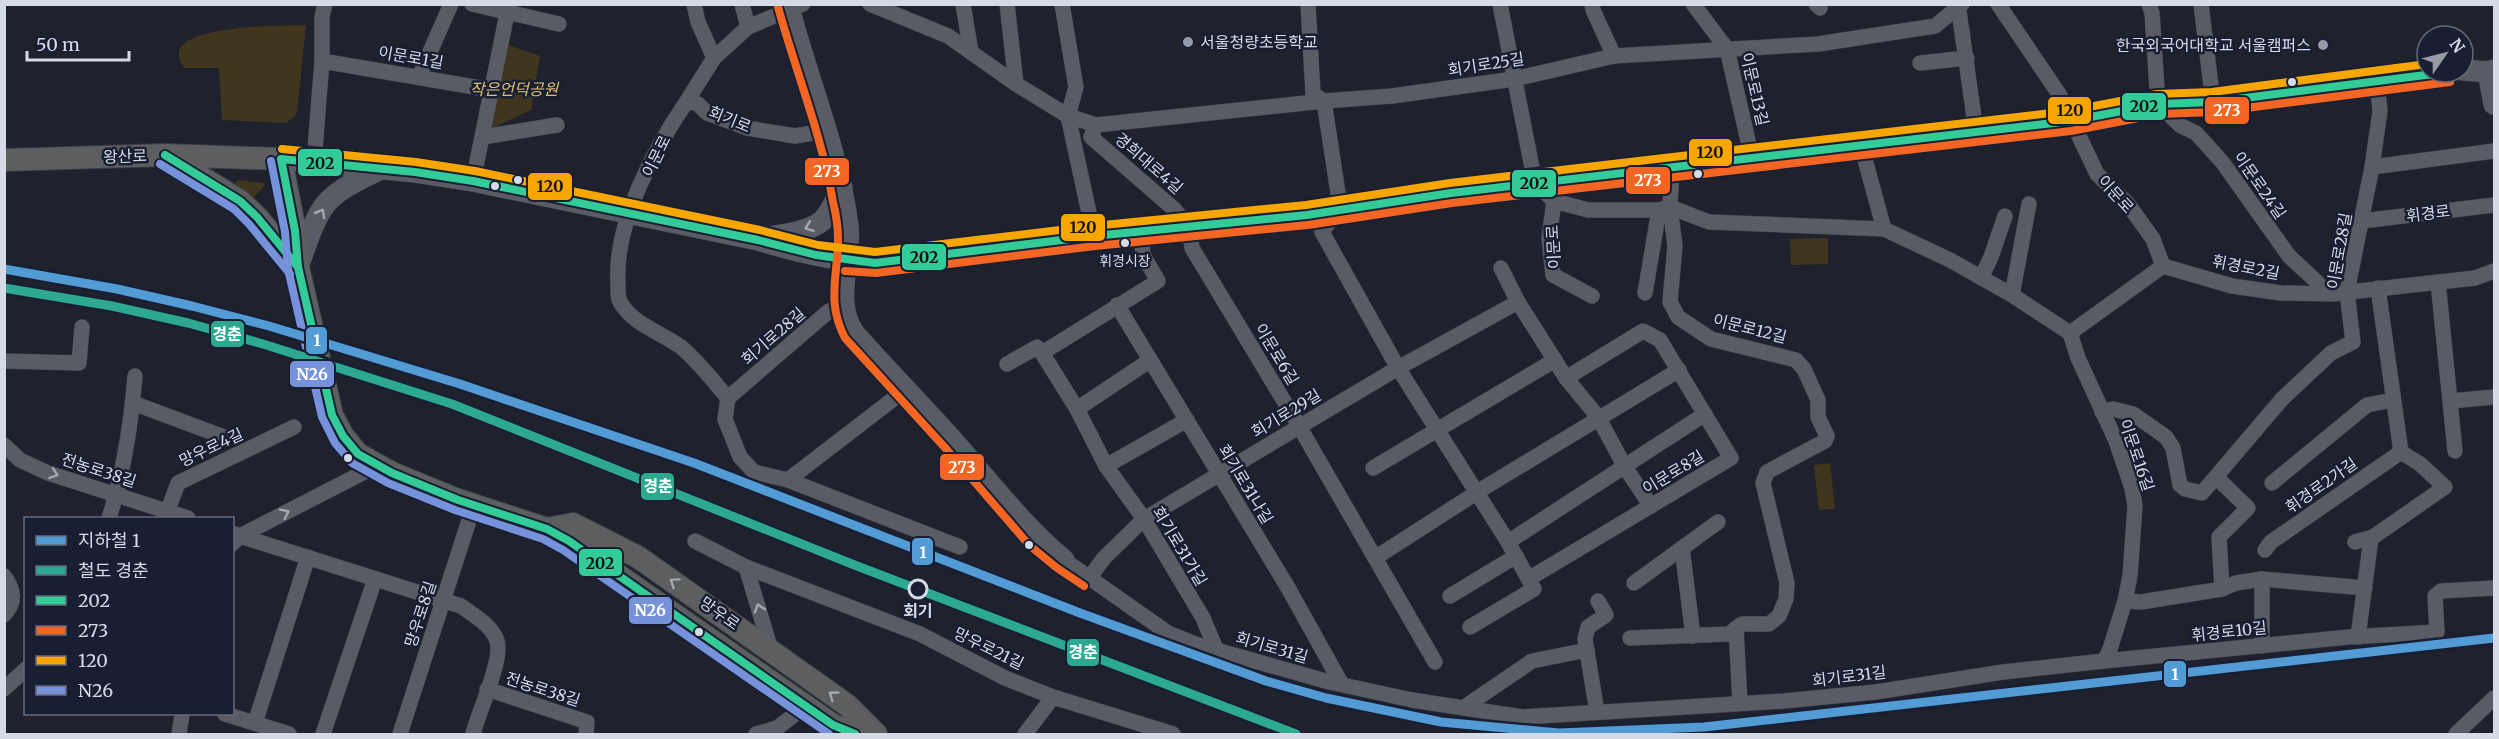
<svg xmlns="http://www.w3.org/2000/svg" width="2499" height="739" font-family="Merriweather,'Noto Sans KR',serif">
<rect width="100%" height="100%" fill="#1f222d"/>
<g fill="#40361d">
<path d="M306,25L297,112L294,117L286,123L222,120L219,68H185C148,23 289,26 306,25Z"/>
<polygon points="502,43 540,56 531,110 484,132"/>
<polygon points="238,180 263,183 265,185 253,198 235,183"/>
<polygon points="1828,238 1828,264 1791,265 1790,239"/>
<polygon points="1830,463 1835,509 1819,510 1814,465"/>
</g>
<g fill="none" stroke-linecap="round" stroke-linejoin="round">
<defs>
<g id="street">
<polyline points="472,4 559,24"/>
<polyline points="694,4 698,22 714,58 748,27 803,4"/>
<polyline points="742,4 748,27"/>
<polyline points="870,4 948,36 1016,84 1068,116 1096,125 1324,101 1392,96 1514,79 1614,56 1818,44 1935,26 1962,4"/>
<polyline points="963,4 971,52"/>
<polyline points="1007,4 1016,84"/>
<polyline points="1062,4 1076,87 1068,116 1094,236"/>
<polyline points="1308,4 1313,94 1324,101 1338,193 1337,211 1322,232 1398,368 1508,542 1534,589 1470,627"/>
<polyline points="1500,4 1535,183 1554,201 1549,238 1553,275 1592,296"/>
<polyline points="1592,4 1593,10 1614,56"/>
<polyline points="1693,4 1727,49 1752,158"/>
<polyline points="1816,4 1820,8"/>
<polyline points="1958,4 1976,131"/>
<polyline points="1998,4 2059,94 2097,174 2127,203 2153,239 2163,266"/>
<polyline points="2149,4 2152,13 2158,104 2181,126 2196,133 2223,163 2289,256 2317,282 2326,293"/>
<polyline points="2201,4 2213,102"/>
<polyline points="714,58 687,101 698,104 707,113 747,128 795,136 825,131"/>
<polyline points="322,61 492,90"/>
<polyline points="1920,63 1967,58"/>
<polyline points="419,77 451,4"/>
<path d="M687,101C654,149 614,224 618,283C618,290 617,299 622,305C635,325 662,333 681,347C698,361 713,381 728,398"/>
<polyline points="1096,125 1091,137 1174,209 1189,228 1192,248 1299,426 1435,662"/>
<polyline points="483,137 557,125"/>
<polyline points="1861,145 1884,229 1950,260 2012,295 2070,333 2078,358 2116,441 2132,488 2135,506 2130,576 2125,601 2110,649 2104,661"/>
<polyline points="314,162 322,61 322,17 325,4"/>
<polyline points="2372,167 2494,151"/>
<polyline points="1672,168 1670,207 1709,222 1884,229"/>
<polyline points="473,181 509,4"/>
<polyline points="1554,201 1588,210 1659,210 1670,207 1675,246 1670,302 1678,317 1711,339 1796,360 1804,369 1818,400 1818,417 1827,436 1825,441 1767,472 1763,483 1787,583 1786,599 1779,616 1769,624 1742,624 1729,634 1630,638"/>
<polyline points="2362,221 2494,205"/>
<polyline points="1501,268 1518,302 1566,378 1598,417 1625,467 1651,506"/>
<polyline points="1981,278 1991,257 2005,216"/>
<polyline points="2438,282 2455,451"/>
<polyline points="1645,293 1659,210"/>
<polyline points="2012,295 2029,204"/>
<polyline points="1117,305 1287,586 1341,683"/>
<polyline points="844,307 829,311 728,398 725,419 740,457 754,472 788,480 905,390"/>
<polyline points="2070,333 2163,266 2232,286 2281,293 2332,294 2475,278 2494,271"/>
<polyline points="1042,353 1077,409 1106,466 1144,519 1203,618 1216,649"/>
<polyline points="4,361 79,363 82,327"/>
<polyline points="1007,364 1037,347 1042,353 1158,281 1143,255 1141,232"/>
<polyline points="2451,401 2494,397"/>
<polyline points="133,403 224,437"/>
<polyline points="1077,409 1149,361"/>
<polyline points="2102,412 2113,409 2133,414 2166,437 2173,448 2180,485 2185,489 2202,493 2282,399 2331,353 2353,342 2347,292 2372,167 2380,111 2377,81"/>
<polyline points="4,445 20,460 48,473 188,518"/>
<polyline points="1106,466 1187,420"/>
<polyline points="1373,468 1555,360"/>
<polyline points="2216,477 2248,508 2219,537 2222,589"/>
<polyline points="788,480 960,547"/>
<polyline points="2272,483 2367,405 2393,400"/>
<path d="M109,518C124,472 131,424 135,376"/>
<polyline points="165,518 178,483 294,427"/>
<polyline points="235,534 240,536 376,466"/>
<polyline points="695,541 746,567 920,634 1005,678 1053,697 1173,734"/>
<polyline points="1508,542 1705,414"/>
<polyline points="2355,542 2373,537 2445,487 2420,464 2401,452 2378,288"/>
<path d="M232,544L240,536L461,606C473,615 492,625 497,641C503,660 478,713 473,734"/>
<polyline points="1682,548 1693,636"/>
<polyline points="2265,550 2271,542 2401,452"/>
<polyline points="1375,558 1487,486 1679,370"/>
<polyline points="1064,560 1168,633 1195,644 1329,682 1412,700 1522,717 1784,701 1876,692 2003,672 2104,661 2349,637 2437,632 2435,596 2441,591 2494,588"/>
<polyline points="746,567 771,650"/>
<path d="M4,576C14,589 16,602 4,615"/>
<polyline points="1090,577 1104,558 1144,519 1398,368 1518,302"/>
<polyline points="1530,578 1731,458 1660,340 1643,331 1566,378"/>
<polyline points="1634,583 1718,522"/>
<polyline points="1450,596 1516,556"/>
<polyline points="2125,601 2141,602 2222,589 2236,583 2262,579 2365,588"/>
<polyline points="1736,628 1740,703"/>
<polyline points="2358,637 2371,538"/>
<polyline points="2262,646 2262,579"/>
<polyline points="4,689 26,669"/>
<polyline points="487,689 587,722 586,734"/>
<polyline points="1463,708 1532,661 1587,650"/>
<polyline points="1597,712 1585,639 1588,627 1606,615 1598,601"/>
<polyline points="225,714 289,734"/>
<polyline points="1522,717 1529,734"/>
<polyline points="255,723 308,557"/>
<polyline points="179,734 182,714"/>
<polyline points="323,734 375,579"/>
<polyline points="400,734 474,505"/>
<polyline points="756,734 777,728 806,706"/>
<polyline points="1025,734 1053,697"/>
<polyline points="2456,734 2494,698"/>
</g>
<g id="secondary">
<path d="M788,4C807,78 838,150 848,226C852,262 832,300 854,333C888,371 923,407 957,445C992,485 1023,526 1064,560"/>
<polyline points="2463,70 2488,72 2494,70"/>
<polyline points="2488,72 2494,104"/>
<path d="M281,159L415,172L473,181L758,240C797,252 834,261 875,263L1094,236L1307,215L1451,193L2070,121L2158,104L2213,102L2449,72"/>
<path d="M760,239C778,235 809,233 823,220C831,212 836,198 842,188"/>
<path d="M298,267C305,248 311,226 322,209C334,190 361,179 381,169"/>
</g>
<g id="primary">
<polyline points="166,155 240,201 257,217 298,267"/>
<polyline points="4,160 165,155 281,159 295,231 298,267 332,415 343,436 358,454 392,473 458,500 547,529 569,541 833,725 855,734"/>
<polyline points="547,529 573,524 638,557 847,705 876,734"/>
</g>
</defs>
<use href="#street" stroke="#3b3d47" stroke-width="16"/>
<use href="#secondary" stroke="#3b3d47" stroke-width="22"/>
<use href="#primary" stroke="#3b3d47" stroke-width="24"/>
<use href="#street" stroke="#595c64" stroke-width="15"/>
<use href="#secondary" stroke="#595c64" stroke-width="21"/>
<use href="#primary" stroke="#5d5e5f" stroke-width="22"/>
<defs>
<g id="bus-1">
<polyline points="165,155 240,201 257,217 298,267"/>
<polyline points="855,734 833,725 569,541 547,529 458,500 392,473 358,454 343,436 332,415 298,267 295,231 281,159 415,172 473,181 758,240 816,255 875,263 1094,236 1307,215 1451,193 2070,121 2158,104 2213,102 2449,72"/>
</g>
<g id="bus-2">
<path d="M778,7C796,72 822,136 833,202C836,214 838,226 838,239C838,276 826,302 845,338L948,451L1029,545L1057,568L1084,586"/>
<polyline points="845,271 876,273 1095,246 1308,225 1452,203 2071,131 2159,114 2214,112 2450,82"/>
</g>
<polyline id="bus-3" points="282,149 416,162 475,171 760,230 818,245 875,252 1093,226 1306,205 1450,183 2068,111 2157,94 2212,92 2427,64"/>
<g id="bus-4">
<polyline points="271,161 285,232 288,269 322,417 335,443 352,463 388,483 455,510 543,539 563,550 829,734"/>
<polyline points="160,164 234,209 249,224 290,274"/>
</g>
</defs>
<use href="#bus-1" stroke="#191f33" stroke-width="12"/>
<use href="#bus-2" stroke="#191f33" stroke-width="12"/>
<use href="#bus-3" stroke="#191f33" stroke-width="12"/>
<use href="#bus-4" stroke="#191f33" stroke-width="12"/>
<use href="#bus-1" stroke="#3c9" stroke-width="8"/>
<use href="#bus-2" stroke="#f26522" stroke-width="8"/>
<use href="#bus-3" stroke="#f7a600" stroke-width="8"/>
<use href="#bus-4" stroke="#7692db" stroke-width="8"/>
<defs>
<polyline id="rail-1" points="4,288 112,306 188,323 263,344 452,404 857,566 1296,734"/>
</defs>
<use href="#rail-1" stroke="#191f33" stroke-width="14"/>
<use href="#rail-1" stroke="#2da990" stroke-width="9"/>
<defs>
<polyline id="metro-1" points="4,269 117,289 192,306 269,326 460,384 694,463 1080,613 1266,681 1326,698 1441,722 1559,733 1704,727 2494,638"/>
</defs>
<use href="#metro-1" stroke="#191f33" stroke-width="14"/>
<use href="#metro-1" stroke="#539bd4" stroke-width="9"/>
</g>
<defs><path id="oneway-chevron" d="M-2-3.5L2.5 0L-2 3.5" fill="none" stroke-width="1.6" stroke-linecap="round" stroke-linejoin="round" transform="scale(1.5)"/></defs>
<g stroke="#a3a8b3">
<use href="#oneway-chevron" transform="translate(321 213) rotate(-61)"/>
<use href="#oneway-chevron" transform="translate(809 227) rotate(160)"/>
<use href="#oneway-chevron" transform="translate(54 474) rotate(19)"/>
<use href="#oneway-chevron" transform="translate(285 513) rotate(-27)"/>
<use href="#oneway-chevron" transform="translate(759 608) rotate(-107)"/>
</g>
<g stroke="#a5a8b1">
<use href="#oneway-chevron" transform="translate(674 582) rotate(-145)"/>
<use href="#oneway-chevron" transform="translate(833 695) rotate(-144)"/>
</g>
<g fill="#959aa6" stroke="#191f33" stroke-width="2">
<circle cx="1188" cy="42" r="6"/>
<circle cx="2323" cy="45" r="6"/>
</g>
<g fill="#d5dae7" stroke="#191f33" stroke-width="2">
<circle cx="2292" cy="82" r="5"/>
<circle cx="1698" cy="174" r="5"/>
<circle cx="518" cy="180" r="5"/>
<circle cx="495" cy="186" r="5"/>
<circle cx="1125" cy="243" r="5"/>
<circle cx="348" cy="458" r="5"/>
<circle cx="1029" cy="545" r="5"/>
<circle cx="699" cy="632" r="5"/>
</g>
<circle fill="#191f33" stroke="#d5dae7" stroke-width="3" cx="918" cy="589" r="9"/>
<g text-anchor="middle" stroke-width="5" stroke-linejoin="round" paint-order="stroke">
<g font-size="14" fill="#d5dae7" stroke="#191f33">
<text x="1125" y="266">휘경시장</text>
</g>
<g font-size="16" fill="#d5dae7" stroke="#191f33" text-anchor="start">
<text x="1200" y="48">서울청량초등학교</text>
<text x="2311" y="51" text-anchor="end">한국외국어대학교 서울캠퍼스</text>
</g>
<g font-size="16" fill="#d5dae7" stroke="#191f33">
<text transform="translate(411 57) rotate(10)" y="6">이문로1길</text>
<text transform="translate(1486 64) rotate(-9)" y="6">회기로25길</text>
<text transform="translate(1755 89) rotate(77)" y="6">이문로13길</text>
<text transform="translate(730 119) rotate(22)" y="6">회기로</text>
<text transform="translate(125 156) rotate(-2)" y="6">왕산로</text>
<text transform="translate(656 156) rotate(-64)" y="6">이문로</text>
<text transform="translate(1149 163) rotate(41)" y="6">경희대로4길</text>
<text transform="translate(2260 185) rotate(55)" y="6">이문로24길</text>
<text transform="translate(2116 194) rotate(48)" y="6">이문로</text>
<text transform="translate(2428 213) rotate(-7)" y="6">휘경로</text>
<text transform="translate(1553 247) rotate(-93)" y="6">이문로</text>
<text transform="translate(2339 251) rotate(-80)" y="6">이문로28길</text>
<text transform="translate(2246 267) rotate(11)" y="6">휘경로2길</text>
<text transform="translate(1750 328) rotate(14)" y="6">이문로12길</text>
<text transform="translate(773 336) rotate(-41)" y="6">회기로28길</text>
<text transform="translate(1277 354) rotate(59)" y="6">이문로6길</text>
<text transform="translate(1286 413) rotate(-31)" y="6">회기로29길</text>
<text transform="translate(211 447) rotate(-25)" y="6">망우로4길</text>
<text transform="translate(2137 455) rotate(71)" y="6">이문로16길</text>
<text transform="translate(99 470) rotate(18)" y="6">전농로38길</text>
<text transform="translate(1673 472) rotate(-31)" y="6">이문로8길</text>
<text transform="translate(1246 484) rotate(59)" y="6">회기로31나길</text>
<text transform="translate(2321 485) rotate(-35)" y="6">휘경로2가길</text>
<text transform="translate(1180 546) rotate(59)" y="6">회기로31가길</text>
<text transform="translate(720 613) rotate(35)" y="6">망우로</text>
<text transform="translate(420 614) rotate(-72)" y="6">망우로8길</text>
<text transform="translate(2229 631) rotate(-6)" y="6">휘경로10길</text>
<text transform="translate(1272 647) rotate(16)" y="6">회기로31길</text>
<text transform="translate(989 648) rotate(26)" y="6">망우로21길</text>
<text transform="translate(1849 676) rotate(-7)" y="6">회기로31길</text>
<text transform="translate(543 689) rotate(18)" y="6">전농로38길</text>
</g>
<g font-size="16" font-style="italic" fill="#e0be6d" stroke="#191f33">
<text x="514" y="95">작은언덕공원</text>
</g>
<g font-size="16" font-weight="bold" fill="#d5dae7" stroke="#191f33">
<text x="918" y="617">회기</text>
</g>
</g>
<g stroke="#191f33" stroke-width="2">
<rect x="2121" y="92" width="46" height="29" rx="6" fill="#3c9"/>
<rect x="2204" y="96" width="46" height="29" rx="6" fill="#f26522"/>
<rect x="2047" y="96" width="45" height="29" rx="6" fill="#f7a600"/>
<rect x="1688" y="138" width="45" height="29" rx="6" fill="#f7a600"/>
<rect x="297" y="148" width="46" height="29" rx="6" fill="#3c9"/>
<rect x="804" y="157" width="46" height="29" rx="6" fill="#f26522"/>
<rect x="1625" y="166" width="46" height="29" rx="6" fill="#f26522"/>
<rect x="1511" y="169" width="46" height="29" rx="6" fill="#3c9"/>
<rect x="527" y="172" width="46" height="29" rx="6" fill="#f7a600"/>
<rect x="1060" y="213" width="46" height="29" rx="6" fill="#f7a600"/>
<rect x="901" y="243" width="46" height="28" rx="6" fill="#3c9"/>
<rect x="210" y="320" width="35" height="28" rx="6" fill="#2da990"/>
<rect x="305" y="326" width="23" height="29" rx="6" fill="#539bd4"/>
<rect x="289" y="360" width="46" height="28" rx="6" fill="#7692db"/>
<rect x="939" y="453" width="46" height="28" rx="6" fill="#f26522"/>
<rect x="640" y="472" width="35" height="29" rx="6" fill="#2da990"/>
<rect x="911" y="537" width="23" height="29" rx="6" fill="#539bd4"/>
<rect x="578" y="548" width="45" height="29" rx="6" fill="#3c9"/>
<rect x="628" y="596" width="45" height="29" rx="6" fill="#7692db"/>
<rect x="1066" y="638" width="34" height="29" rx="6" fill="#2da990"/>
<rect x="2163" y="660" width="24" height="28" rx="6" fill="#539bd4"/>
</g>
<g font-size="16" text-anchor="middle" font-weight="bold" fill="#fff">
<text x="2227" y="116">273</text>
<text x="827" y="177">273</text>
<text x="1648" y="186">273</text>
<text x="227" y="340">경춘</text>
<text x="317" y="346">1</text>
<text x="312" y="380">N26</text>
<text x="962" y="473">273</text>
<text x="658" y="492">경춘</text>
<text x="923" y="558">1</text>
<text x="650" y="616">N26</text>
<text x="1083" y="658">경춘</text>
<text x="2175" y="680">1</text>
</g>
<g font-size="16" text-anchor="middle" font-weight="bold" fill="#111">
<text x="2144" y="112">202</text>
<text x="2070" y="116">120</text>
<text x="1710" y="158">120</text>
<text x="320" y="169">202</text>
<text x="1534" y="189">202</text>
<text x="550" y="192">120</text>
<text x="1083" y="233">120</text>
<text x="924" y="263">202</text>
<text x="600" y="569">202</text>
</g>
<rect width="2499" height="739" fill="none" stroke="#d5dae7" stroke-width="12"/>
<rect x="24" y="517" width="210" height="198" fill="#191f33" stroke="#646a7b" stroke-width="1.5"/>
<rect x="36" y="536" width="30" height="9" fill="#539bd4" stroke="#646a7b" stroke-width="1.5"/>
<text x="78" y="547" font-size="18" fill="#d5dae7">지하철 1</text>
<rect x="36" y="566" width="30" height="9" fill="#2da990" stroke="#646a7b" stroke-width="1.5"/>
<text x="78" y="577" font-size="18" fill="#d5dae7">철도 경춘</text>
<rect x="36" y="596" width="30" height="9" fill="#33cc99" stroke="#646a7b" stroke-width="1.5"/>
<text x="78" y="607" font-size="18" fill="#d5dae7">202</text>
<rect x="36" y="626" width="30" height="9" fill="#f26522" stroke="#646a7b" stroke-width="1.5"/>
<text x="78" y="637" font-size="18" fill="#d5dae7">273</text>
<rect x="36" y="656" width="30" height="9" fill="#f7a600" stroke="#646a7b" stroke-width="1.5"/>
<text x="78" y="667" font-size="18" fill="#d5dae7">120</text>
<rect x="36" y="686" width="30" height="9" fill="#7692db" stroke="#646a7b" stroke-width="1.5"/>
<text x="78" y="697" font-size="18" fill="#d5dae7">N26</text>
<g transform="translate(2445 54) rotate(55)"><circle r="28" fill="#191f33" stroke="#646a7b" stroke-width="1.5"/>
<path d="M0-4.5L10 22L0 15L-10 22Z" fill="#959aa6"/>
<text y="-9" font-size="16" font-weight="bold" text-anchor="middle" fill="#d5dae7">N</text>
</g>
<path d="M27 51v9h102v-9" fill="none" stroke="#d5dae7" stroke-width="3"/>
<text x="36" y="51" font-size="18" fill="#d5dae7" stroke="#191f33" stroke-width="4.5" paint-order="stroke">50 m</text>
</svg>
